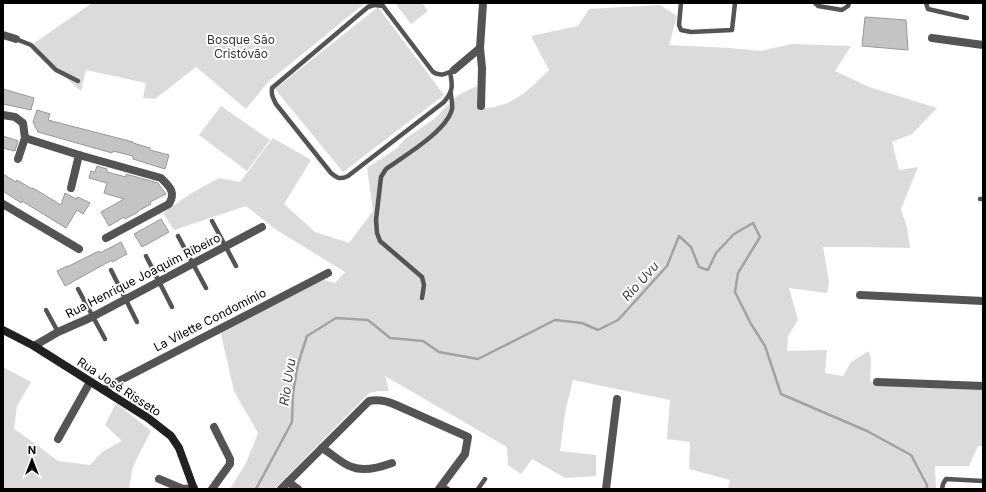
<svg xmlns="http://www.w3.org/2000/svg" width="986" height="492" font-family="Inter,sans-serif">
<rect width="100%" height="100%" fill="#fff"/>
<g fill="#dbdbdb">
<polygon points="92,3 365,3 268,82 246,109 196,67 155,99 143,98 146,83 86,70 81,91 30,46"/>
<polygon points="395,3 422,3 428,11 411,24"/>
<path d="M660,5L677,16L669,45L730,48L761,51L791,44L851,46L835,71L869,87L937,108L912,134L892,142L899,170L918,167L901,209L907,227L910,248L857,247H823L829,282L827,293L789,288L798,320L788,336L787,351L827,350L825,373L843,376L851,362L869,351L871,360L870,382L983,388V446H978L969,466H935L936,489H728L730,480L689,469L690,442L667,439L670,400L573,380L565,413L560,451L596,455V476L565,478L532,459L521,474L508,465L507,447L385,376L389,391H379L369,393L275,489H230L246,463L258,433L234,391L220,330L324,280L335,283L345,272L275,229L246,206L174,230L163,213L190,194L219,178L240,182L273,138L311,160L284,204L315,232L349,243L373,211L367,168L397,148L405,139L434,119L458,95L477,86L478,108C511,109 528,91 549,70L531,36L578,26L589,9Z"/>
<polygon points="378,7 444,95 343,172 275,89"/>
<polygon points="221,106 270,140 247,171 199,135"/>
<polygon points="3,367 31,382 17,406 14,429 37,445 58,461 90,465 102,452 122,441 105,425 116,403 151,431 133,466 129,489 3,489"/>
</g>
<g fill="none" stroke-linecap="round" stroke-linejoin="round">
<polyline stroke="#a2a2a2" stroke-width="2.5" points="256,489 292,422 293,393 298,364 307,336 336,318 368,320 390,338 423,341 439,352 478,359 555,320 582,323 598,330 618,320 667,266 679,236 691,247 699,267 708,270 716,253 734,234 753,223 760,237 738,273 735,292 751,324 765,346 781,394 867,431 911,455 927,485 927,489"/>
</g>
<g fill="#c4c4c4" stroke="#989898">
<polygon points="865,17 906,20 908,50 862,46"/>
<polygon points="3,89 34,98 31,110 3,104"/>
<polygon points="37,110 50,114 48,120 133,142 133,143 150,148 150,150 169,155 165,169 133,159 133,156 113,151 112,153 38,132 33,122"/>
<polygon points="3,136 18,141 15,151 3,148"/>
<polygon points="97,166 107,169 107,172 126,177 126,174 158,183 166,194 150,202 151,204 138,211 138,212 125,219 124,217 109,226 101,212 124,199 104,193 107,183 89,178 91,171 95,172"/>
<polygon points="3,174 16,182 17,180 32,189 33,188 61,205 65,193 76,199 78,197 90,203 83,214 77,210 66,228 22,201 21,203 3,191"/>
<polygon points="161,219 169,232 142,247 134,234"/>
<polygon points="121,242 127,254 112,262 112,260 65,286 57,271 67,266 67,267 99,251 100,253"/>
</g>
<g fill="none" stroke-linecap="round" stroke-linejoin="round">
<g stroke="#545454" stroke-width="4.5">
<polyline points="681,3 679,25 681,30 691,32 732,30 735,3"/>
<polyline points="815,3 818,6 842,10 848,6 849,3"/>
<polyline points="926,3 928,9 967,18"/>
<polyline points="16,39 31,45 56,70 78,81"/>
<path d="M450,72C453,86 453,91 444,102L348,176C340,180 337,178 331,173L276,104C273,98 271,95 272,88L368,7L374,5L383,6L433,72C441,77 446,74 454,70"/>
<polyline points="980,199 983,199"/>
<polyline points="212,221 236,266"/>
<polyline points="178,236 206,288"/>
<polyline points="146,256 172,307"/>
<polyline points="111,270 137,322"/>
<polyline points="78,289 105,339"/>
<path d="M422,298L424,285L422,277L380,241L377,233L376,220L381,177L386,169C404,156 447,131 452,109C453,105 451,98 451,94"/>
<polyline points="46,310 58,332"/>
<polyline points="442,486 448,489"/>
<polyline points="478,489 485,479"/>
<polyline points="942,489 943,484 946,479 983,481"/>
</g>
<g stroke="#545454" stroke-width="8">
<polyline points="3,35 16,39"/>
<polyline points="932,38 983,45"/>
<polyline points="480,48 482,68 481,106"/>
<polyline points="454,70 480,48 483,3"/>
<polyline points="3,115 15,117 23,123 25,138 18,159"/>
<path d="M25,138L79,155L161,178C170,187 176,192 169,204L106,238"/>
<polyline points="71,188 79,155"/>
<polyline points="3,204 79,249"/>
<polyline points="860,295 983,301"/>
<polyline points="34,346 58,332 92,317 262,227"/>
<polyline points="877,382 983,386"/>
<polyline points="104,390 113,384 328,273"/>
<polyline points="58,439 90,382"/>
<path d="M322,448C331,453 342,464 352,467C364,472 381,467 392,463"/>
<polyline points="159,479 183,489 194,488"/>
<polyline points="288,482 298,489"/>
<polyline points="212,489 230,464 230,459 214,427"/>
<path d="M281,489L369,401C379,399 387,401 396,405L468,437L465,454L439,489"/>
<polyline points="606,489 617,399"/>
</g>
<polyline stroke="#212121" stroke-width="8" points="3,330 34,346 148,418 171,436 179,448 194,489"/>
</g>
<g text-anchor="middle" stroke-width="4" stroke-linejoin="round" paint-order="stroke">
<g font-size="12" fill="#323232" stroke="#fff">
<text x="241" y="44">Bosque São<tspan x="241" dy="14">Cristóvão</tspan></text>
</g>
<g font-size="12" fill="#000" stroke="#fff">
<text transform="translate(143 276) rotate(-27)" y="4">Rua Henrique Joaquim Ribeiro</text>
<text transform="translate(210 320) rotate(-27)" y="4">La Vilette Condomínio</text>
<text transform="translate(119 387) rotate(33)" y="4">Rua José Risseto</text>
</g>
<g font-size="13" font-style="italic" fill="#434343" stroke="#fff">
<text transform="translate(640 281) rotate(-48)" y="5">Rio Uvu</text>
<text transform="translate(287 382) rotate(-81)" y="5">Rio Uvu</text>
</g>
</g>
<rect width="986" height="492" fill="none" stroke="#000000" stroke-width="8"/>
<g transform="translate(32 460)" stroke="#ffffff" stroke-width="3" paint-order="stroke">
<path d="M0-3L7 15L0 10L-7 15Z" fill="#000000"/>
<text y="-6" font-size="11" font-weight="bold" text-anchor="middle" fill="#000000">N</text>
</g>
</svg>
